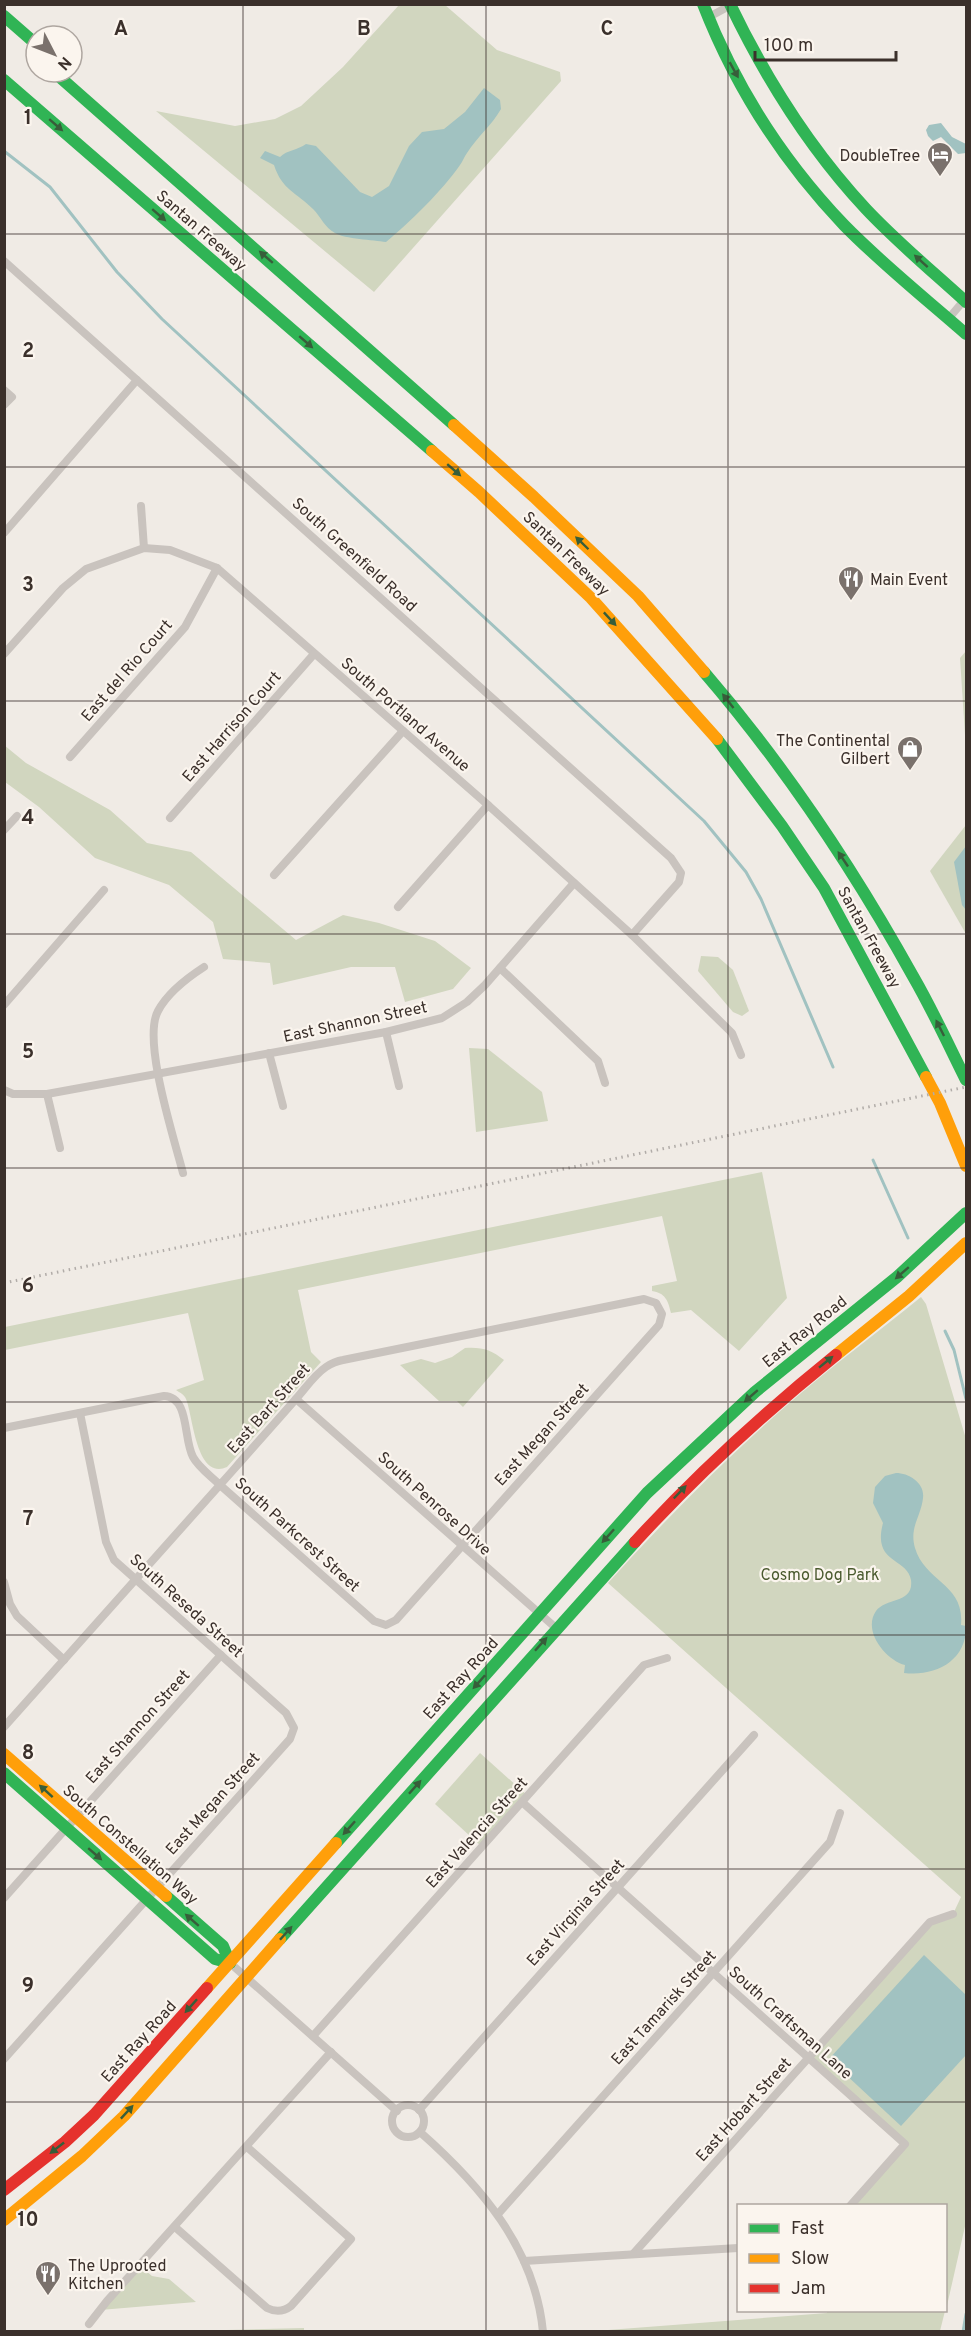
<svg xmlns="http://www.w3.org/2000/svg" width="971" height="2336" font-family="Overpass,sans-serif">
<rect width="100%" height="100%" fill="#f0ebe5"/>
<g fill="#d1d6bf">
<polygon points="399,5 445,5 497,50 560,72 561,81 374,292 156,111 235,126 275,119 301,106 343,67"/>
<polygon points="966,651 966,750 960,658"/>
<polygon points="4,745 26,763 110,810 147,843 191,852 296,940 343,915 379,923 435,941 471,968 453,989 405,1002 395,967 351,967 273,985 270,963 223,959 213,922 169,885 95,858 39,807 5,782"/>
<polygon points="966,825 966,934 930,871"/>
<polygon points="701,956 718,957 733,970 749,1011 742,1016 733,1012 698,971"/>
<polygon points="469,1048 488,1049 542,1092 548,1121 476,1132"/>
<path d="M762,1172L787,1298L739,1351L691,1310L671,1313C668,1300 665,1293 652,1291V1286L677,1281L662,1216L298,1290L311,1352L321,1362L227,1467C196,1481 193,1415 186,1399C184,1394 180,1393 176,1390L204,1380L188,1313L5,1350V1327Z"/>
<path d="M921,1297L926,1304L966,1439V2222L946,2310V2206L850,2205L905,2144L809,2059L930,1922L953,1914L961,1897L608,1583C664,1521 723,1461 786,1406C829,1368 876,1334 921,1297Z"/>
<path d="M465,1348C483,1347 491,1350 504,1360L463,1407L457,1401H439L400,1365L421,1359L435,1363L452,1357Z"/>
<polygon points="480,1753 528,1796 482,1847 435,1804"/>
<polygon points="140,2266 152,2276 169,2279 196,2302 100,2310"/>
<polygon points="827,2311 945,2311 940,2331 595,2331 827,2313"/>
<polygon points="304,2328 304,2331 186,2331"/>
</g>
<g fill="#a1c2c1">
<path d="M484,88L500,100L501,109C492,125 477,137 467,153C464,157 463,161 460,165C442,191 410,222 386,242C373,240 345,239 335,233C325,228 321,217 313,209C296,192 282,190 274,165L260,158L265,151L280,157C287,150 298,150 306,144L316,146L360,192L372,197L389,186L409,146L422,132L444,129L465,112Z"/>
<polygon points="941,123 952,137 966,144 966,153 958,154 941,137 933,141 928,136 926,130 929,125"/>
<polygon points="966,846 966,910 962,905 954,862"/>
<path d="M896,1473C909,1473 925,1483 923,1498C921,1517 909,1527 915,1548C925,1582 965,1584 961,1625L966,1626C967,1661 935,1677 904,1673L905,1665C886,1660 862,1631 876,1611C886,1597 914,1604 911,1580C907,1557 872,1564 883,1523L873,1503L875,1487L885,1476Z"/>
<polygon points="924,1955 966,1995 966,2055 901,2126 829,2059"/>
</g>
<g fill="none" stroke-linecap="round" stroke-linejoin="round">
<g stroke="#a1c2c1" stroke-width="3">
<polyline points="4,151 50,187 117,272 162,319 704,821 746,872 761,899 833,1067"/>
<polyline points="873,1160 908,1238"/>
<polyline points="945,1331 954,1350 966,1399"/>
<polyline points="963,2332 966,2314"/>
</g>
<g stroke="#c9c3be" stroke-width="8">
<polyline points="707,18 733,4"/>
<polyline points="4,261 671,858 681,873 679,882 632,935"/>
<polyline points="949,318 966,298"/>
<polyline points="4,390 12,397 4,405"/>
<polyline points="141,506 144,548"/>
<polyline points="4,533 137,380"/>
<polyline points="4,654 63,588 86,569 144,548 170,550 217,568 488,805 632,935 732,1033 741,1055"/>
<polyline points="70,757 185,627 217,568"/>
<polyline points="170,818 314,654"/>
<polyline points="4,830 17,816"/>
<polyline points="274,875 403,731"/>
<polyline points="398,907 488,805"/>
<polyline points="500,968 598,1061 605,1083"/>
<polyline points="4,1005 104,890"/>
<polyline points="386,1032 399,1086"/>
<polyline points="269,1053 283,1106"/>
<polyline points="4,1090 13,1094 47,1094 386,1032 442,1018 467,1002 485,985 574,883"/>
<polyline points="47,1094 60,1148"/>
<path d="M183,1173C174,1138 142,1040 158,1011C168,992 187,978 204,967"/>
<polyline points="296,1399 556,1628"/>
<path d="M4,1428L164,1396C190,1397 183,1439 193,1457C199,1468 211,1476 220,1485L374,1621L386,1625L396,1620L659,1325L662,1314L656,1303L644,1299L343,1360C337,1361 332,1363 326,1367C314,1375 305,1389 295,1400C275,1423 255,1445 235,1468C158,1554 81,1640 4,1727"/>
<polyline points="4,1582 10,1604 17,1616 64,1660"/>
<polyline points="522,1802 905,2144 850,2206"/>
<polyline points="4,1898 221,1655"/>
<polyline points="230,1963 397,2111"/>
<polyline points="313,2036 644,1665 667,1658"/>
<polyline points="4,2059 290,1739 294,1728 286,1713 114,1560 106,1542 80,1413"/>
<circle cx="408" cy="2121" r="16"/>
<polyline points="419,2110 754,1735"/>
<path d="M420,2132C480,2185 535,2248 543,2332"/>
<polyline points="498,2214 830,1842 840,1813"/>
<path d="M175,2227L267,2308C275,2312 283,2312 291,2306L351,2239L247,2147"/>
<polyline points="634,2253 930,1922 953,1914"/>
<polyline points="524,2261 738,2248"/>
<polyline points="89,2324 107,2301 331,2052"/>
</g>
<g stroke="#30b455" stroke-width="12">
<path d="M703,4C735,86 783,161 844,225C882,264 925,298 966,334"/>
<path d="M730,4C766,79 809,148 866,209C897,242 932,271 966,302"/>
<polyline points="4,16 36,44"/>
<polyline points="54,72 454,425"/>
<polyline points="4,80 432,451"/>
<path d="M704,672C785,766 854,870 914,978C933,1011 949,1046 966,1080"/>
<polyline points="717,739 782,826 824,888 926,1077"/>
<polyline points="4,1773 215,1959 230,1963"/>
<polyline points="336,1843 647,1493 755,1392 897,1277 966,1213"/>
<polyline points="166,1896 223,1946 230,1963"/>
<polyline points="280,1939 635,1542"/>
</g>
<g stroke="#ff9f0a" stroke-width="12">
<polyline points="454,425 534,497 638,596 704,672"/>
<polyline points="432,451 479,492 591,598 717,739"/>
<polyline points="926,1077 940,1103 966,1166"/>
<polyline points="836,1355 909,1296 966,1243"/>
<polyline points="4,1754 166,1896"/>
<polyline points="207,1988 336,1843"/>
<polyline points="4,2220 82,2156 124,2116 280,1939"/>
</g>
<g stroke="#e5322d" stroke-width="12">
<path d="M635,1542C698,1473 764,1413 836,1355"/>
<polyline points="4,2190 65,2142 94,2115 207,1988"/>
</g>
<polyline stroke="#b1aca8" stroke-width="3" stroke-dasharray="1.5 4.5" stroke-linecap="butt" points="4,1283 966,1087"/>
</g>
<defs><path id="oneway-solid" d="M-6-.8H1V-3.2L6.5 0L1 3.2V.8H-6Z" transform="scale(1.5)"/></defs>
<g fill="#375e3a">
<use href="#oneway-solid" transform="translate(734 70) rotate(61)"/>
<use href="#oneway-solid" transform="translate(56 125) rotate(41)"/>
<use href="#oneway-solid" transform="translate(159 215) rotate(41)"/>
<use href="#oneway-solid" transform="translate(266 257) rotate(-139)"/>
<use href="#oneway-solid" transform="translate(921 261) rotate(-138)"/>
<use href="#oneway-solid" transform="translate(306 342) rotate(41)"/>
<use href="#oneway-solid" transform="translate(454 470) rotate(41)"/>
<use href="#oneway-solid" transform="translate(582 543) rotate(-136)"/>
<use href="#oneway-solid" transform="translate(610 619) rotate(47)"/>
<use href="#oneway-solid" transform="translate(728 701) rotate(-128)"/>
<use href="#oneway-solid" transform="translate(843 859) rotate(-124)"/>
<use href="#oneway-solid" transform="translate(940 1028) rotate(-117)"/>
<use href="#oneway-solid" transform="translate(902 1273) rotate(139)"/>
<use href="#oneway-solid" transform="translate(826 1362) rotate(-39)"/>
<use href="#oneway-solid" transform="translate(751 1396) rotate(139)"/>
<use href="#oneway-solid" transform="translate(680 1492) rotate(-46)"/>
<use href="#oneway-solid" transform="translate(608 1536) rotate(132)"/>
<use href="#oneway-solid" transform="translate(541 1644) rotate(-48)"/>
<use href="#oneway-solid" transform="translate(479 1682) rotate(132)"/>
<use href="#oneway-solid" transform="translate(415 1787) rotate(-48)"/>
<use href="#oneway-solid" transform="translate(46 1791) rotate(-138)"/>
<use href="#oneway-solid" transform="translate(349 1828) rotate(132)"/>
<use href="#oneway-solid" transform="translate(95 1854) rotate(41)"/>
<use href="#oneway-solid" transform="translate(192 1920) rotate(-139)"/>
<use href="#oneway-solid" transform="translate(286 1933) rotate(-48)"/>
<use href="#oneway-solid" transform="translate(191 2006) rotate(132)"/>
<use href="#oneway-solid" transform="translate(127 2112) rotate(-47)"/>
<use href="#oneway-solid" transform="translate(57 2148) rotate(142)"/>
</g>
<path fill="none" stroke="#3b302b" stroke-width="1.5" stroke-opacity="0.55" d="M243,4V2332M486,4V2332M728,4V2332M4,234H966M4,467H966M4,701H966M4,934H966M4,1168H966M4,1402H966M4,1635H966M4,1869H966M4,2102H966"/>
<defs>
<symbol id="hotel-pin" viewBox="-11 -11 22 30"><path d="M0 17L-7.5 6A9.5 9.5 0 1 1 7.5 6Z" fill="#7a716c" stroke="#fbf5ee"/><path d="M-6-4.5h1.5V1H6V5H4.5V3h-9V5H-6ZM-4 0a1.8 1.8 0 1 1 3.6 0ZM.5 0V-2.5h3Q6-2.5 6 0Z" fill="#fff"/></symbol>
<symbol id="restaurant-pin" viewBox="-11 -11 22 30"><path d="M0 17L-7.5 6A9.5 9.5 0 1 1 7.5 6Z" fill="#7a716c" stroke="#fbf5ee"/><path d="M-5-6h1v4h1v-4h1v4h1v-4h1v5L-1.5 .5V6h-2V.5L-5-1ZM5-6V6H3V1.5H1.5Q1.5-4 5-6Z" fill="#fff"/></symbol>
<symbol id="shop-pin" viewBox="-11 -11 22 30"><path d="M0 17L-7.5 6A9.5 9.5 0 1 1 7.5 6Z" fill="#7a716c" stroke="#fbf5ee"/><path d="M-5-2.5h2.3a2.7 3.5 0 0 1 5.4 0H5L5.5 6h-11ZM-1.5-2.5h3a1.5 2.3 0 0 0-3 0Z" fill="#fff"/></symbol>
</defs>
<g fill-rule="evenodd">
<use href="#hotel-pin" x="925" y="140" width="30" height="40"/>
<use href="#restaurant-pin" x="836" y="564" width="30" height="40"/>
<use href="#shop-pin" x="895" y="734" width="30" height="40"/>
<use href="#restaurant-pin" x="33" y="2259" width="30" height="40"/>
</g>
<g text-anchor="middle" stroke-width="4.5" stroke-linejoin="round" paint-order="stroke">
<g font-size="16" fill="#3b302b" stroke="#fbf5ee" text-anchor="end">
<text x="920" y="161">DoubleTree</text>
<text x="870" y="585" text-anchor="start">Main Event</text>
<text x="890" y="746">The Continental<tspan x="890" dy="18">Gilbert</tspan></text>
<text x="68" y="2271" text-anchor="start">The Uprooted<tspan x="68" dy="18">Kitchen</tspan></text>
</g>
<g font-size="16" fill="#3b302b" stroke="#fbf5ee">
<text transform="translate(202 230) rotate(41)" y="6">Santan Freeway</text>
<text transform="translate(567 553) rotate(44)" y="6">Santan Freeway</text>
<text transform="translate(355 554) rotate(42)" y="6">South Greenfield Road</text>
<text transform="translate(126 670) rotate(-49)" y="6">East del Rio Court</text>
<text transform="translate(406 714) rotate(41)" y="6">South Portland Avenue</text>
<text transform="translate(231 726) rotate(-49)" y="6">East Harrison Court</text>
<text transform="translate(870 937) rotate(61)" y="6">Santan Freeway</text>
<text transform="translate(355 1021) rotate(-12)" y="6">East Shannon Street</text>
<text transform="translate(804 1331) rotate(-39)" y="6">East Ray Road</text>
<text transform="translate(268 1408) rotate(-48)" y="6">East Bart Street</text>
<text transform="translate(541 1434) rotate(-48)" y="6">East Megan Street</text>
<text transform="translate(435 1503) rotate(42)" y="6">South Penrose Drive</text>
<text transform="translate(298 1534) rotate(42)" y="6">South Parkcrest Street</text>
<text transform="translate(187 1605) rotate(42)" y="6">South Reseda Street</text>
<text transform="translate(460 1678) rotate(-48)" y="6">East Ray Road</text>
<text transform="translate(137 1726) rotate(-48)" y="6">East Shannon Street</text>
<text transform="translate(212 1803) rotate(-48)" y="6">East Megan Street</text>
<text transform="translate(476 1832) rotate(-48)" y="6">East Valencia Street</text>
<text transform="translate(131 1844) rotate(41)" y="6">South Constellation Way</text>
<text transform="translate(575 1912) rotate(-48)" y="6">East Virginia Street</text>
<text transform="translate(663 2007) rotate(-48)" y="6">East Tamarisk Street</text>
<text transform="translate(791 2022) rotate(42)" y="6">South Craftsman Lane</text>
<text transform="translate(138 2041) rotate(-48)" y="6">East Ray Road</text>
<text transform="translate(743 2109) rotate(-48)" y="6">East Hobart Street</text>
</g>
<g font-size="16" fill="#4a5a2e" stroke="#fbf5ee">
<text x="820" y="1580">Cosmo Dog Park</text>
</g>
</g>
<g font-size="20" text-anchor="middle" font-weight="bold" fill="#3b302b" stroke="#fbf5ee" stroke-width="4.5" stroke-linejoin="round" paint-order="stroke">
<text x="121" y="35">A</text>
<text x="364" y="35">B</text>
<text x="607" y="35">C</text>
<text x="28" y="124">1</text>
<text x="28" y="357">2</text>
<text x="28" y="591">3</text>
<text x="28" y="824">4</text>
<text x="28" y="1058">5</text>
<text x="28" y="1292">6</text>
<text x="28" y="1525">7</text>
<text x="28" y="1759">8</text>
<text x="28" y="1992">9</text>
<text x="28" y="2226">10</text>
</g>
<rect width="971" height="2336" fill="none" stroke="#3b302b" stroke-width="12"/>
<rect x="737" y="2204" width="210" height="108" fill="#fbf5ee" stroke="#aea6a0" stroke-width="1.5"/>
<rect x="749" y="2224" width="30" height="9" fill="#30b455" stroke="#aea6a0" stroke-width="1.5"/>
<text x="791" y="2234" font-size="18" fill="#3b302b">Fast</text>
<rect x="749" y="2254" width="30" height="9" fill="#ff9f0a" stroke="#aea6a0" stroke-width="1.5"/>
<text x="791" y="2264" font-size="18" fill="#3b302b">Slow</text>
<rect x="749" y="2284" width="30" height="9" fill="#e5322d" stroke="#aea6a0" stroke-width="1.5"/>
<text x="791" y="2294" font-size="18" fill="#3b302b">Jam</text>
<g transform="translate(54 54) rotate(132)"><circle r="28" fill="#fbf5ee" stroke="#aea6a0" stroke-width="1.5"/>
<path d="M0-4.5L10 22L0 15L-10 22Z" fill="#7a716c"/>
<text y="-9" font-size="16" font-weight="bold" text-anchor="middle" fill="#3b302b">N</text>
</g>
<path d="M755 51v9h141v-9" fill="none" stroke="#3b302b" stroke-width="3"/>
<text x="764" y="51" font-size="18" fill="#3b302b" stroke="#fbf5ee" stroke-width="4.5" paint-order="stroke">100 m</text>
</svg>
